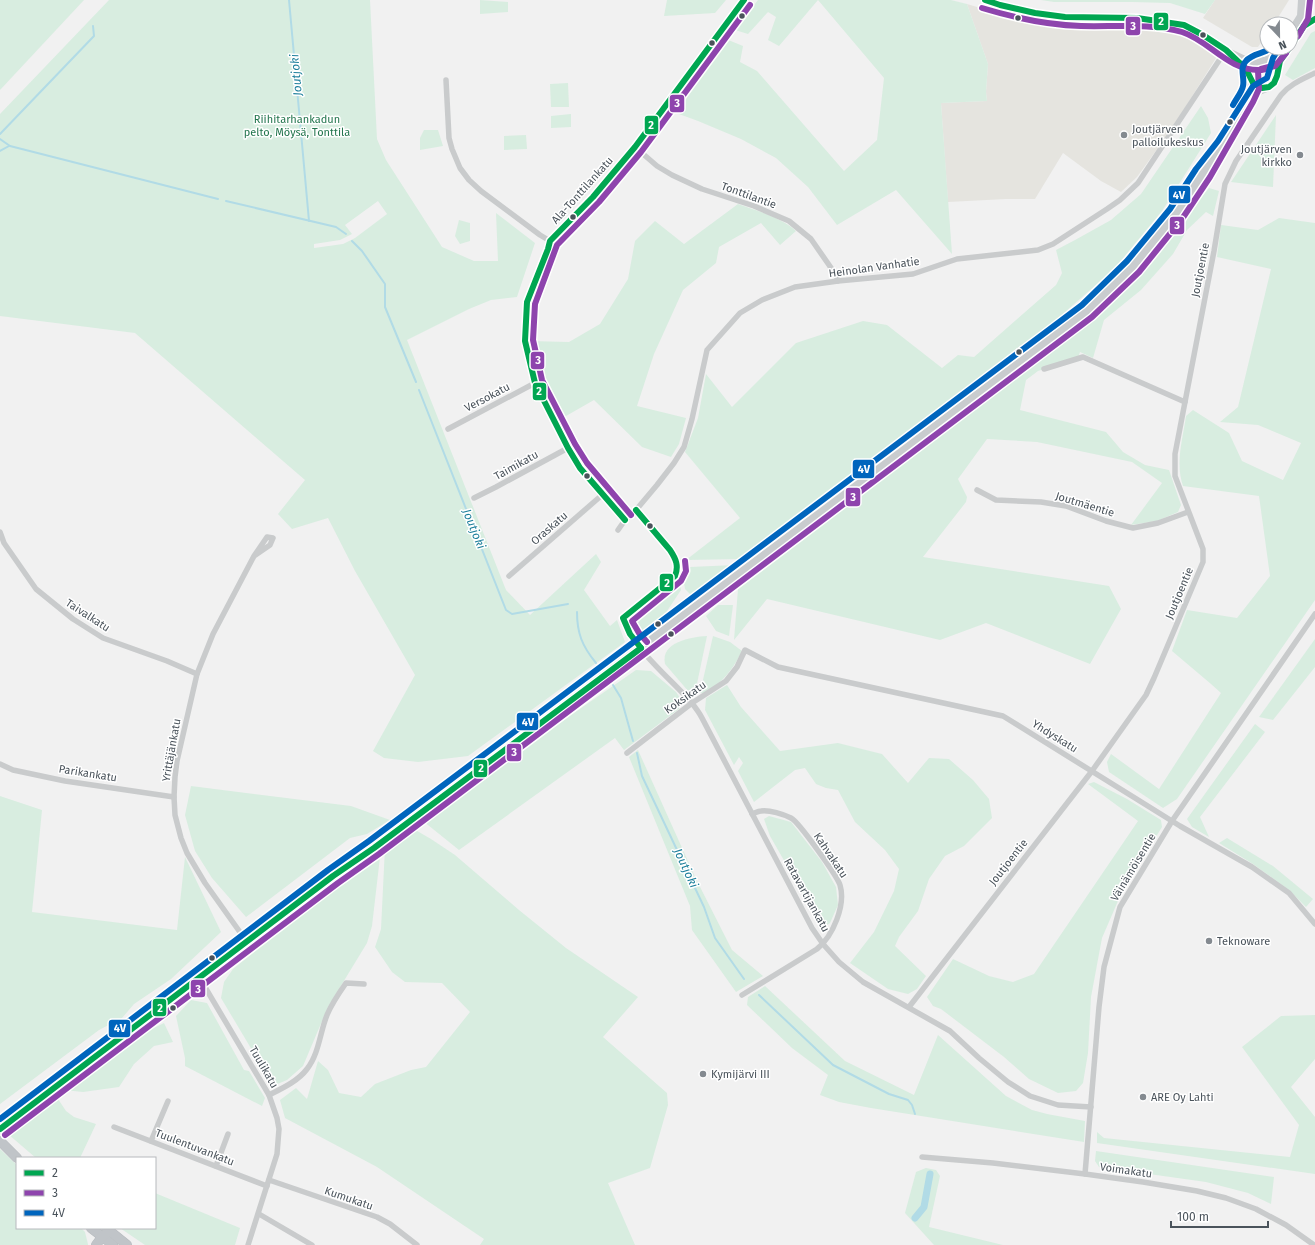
<svg xmlns="http://www.w3.org/2000/svg" width="1315" height="1245" font-family="'Fira Sans',sans-serif">
<rect width="100%" height="100%" fill="#f1f1f1"/>
<g fill="#e5e4df">
<polygon points="1215,0 1289,0 1274,24 1267,24 1267,34 1258,47 1252,47 1203,18"/>
<polygon points="967,4 1041,26 1170,28 1192,38 1218,55 1171,130 1137,177 1121,192 1101,181 1063,153 1035,199 1006,199 948,202 941,103 987,101 986,92 988,64"/>
</g>
<g fill="#d8ede0" fill-rule="evenodd">
<polygon points="0,0 84,0 0,90"/>
<path d="M109,0H370L377,139L386,160L442,247L474,261H498L496,213L535,243L517,297L491,300L469,309L407,340L506,590L530,615L596,554L601,562L584,590L610,626L617,620L625,642L468,756L418,762L384,758L373,751L415,675L355,571L328,518L292,529L278,514L305,480L135,333L0,316V114ZM378,201L387,214L355,238L343,244L314,248V244L340,240L352,234L345,225Z"/>
<polygon points="480,0 508,2 508,12 480,14"/>
<polygon points="667,0 726,0 715,13 664,16"/>
<polygon points="758,0 951,0 967,4 988,64 986,92 987,101 941,103 952,254 896,190 837,225 808,187 776,158 741,139 698,121 668,110 721,37 743,46 740,62 757,71 844,171 877,140 884,78 818,0 779,46 768,40 776,17 768,12 748,34 735,30"/>
<polygon points="1041,0 1215,0 1205,14 1170,3 1132,2 1054,2"/>
<polygon points="1315,31 1315,68 1293,80 1285,75 1311,33"/>
<polygon points="568,83 569,107 551,107 550,84"/>
<polygon points="1201,106 1208,118 1211,133 1162,211 1114,269 1048,327 1020,346 956,396 741,559 686,560 740,518 685,452 698,418 706,374 732,407 796,343 863,321 887,325 942,368 958,355 974,357 1056,285 1062,273 1056,250 1075,240 1111,220 1141,194"/>
<polygon points="571,114 571,127 551,128 551,116"/>
<polygon points="1276,115 1273,187 1231,182"/>
<polygon points="424,130 438,130 443,146 420,150 420,138"/>
<polygon points="526,135 527,149 504,150 504,136"/>
<polygon points="1209,188 1219,191 1213,216 1206,212 1187,230 1173,254 1141,290 1104,320 1093,358 1080,352 1078,358 1038,371 1026,380 1020,410 1106,432 1123,452 1145,465 1169,470 1181,505 1178,512 1157,521 1131,525 1162,483 1132,462 1037,442 987,439 958,479 967,497 966,502 923,557 1109,586 1121,609 1090,664 986,623 940,640 767,599 734,640 738,589 1098,315 1147,265"/>
<path d="M738,204C758,211 780,217 796,231L780,245L761,223L719,247L716,263L683,290L654,354L637,406L686,418L679,444L671,457L642,447L594,400L559,420L542,386L535,367L529,341L569,342L600,324L628,279L635,241L655,221L684,244Z"/>
<path d="M1279,218L1315,223V600L1177,799L1163,808L1109,772L1107,762L1111,754L1159,789L1221,693L1211,684L1172,651L1187,610L1237,618L1270,576L1259,496L1183,486C1175,463 1183,438 1186,416L1193,410L1229,433L1242,461L1283,480L1301,443L1258,425L1220,422L1238,407L1271,269L1217,257L1221,225L1258,230Z"/>
<polygon points="459,220 470,223 470,241 460,244 455,236"/>
<polygon points="735,565 693,597 685,589 683,577 690,567"/>
<polygon points="678,577 681,590 663,617 640,632 632,629 629,622 631,615"/>
<polygon points="718,605 733,605 729,636 716,631 706,616"/>
<path d="M707,636L695,693L689,692L665,664C660,642 691,637 707,636Z"/>
<path d="M713,636L730,642L742,651C735,665 727,677 714,687C709,690 706,694 700,693Z"/>
<polygon points="1315,639 1315,667 1273,720 1259,717"/>
<polygon points="636,670 651,671 676,692 682,701 679,709 624,750 615,738 459,850 423,821 427,815"/>
<polygon points="727,685 741,707 780,751 838,743 882,754 908,783 929,758 949,759 973,780 989,799 992,818 964,846 945,856 929,879 918,911 899,937 895,946 926,976 917,989 908,994 888,989 850,963 874,932 894,891 899,869 885,850 855,822 838,790 826,788 816,784 805,768 795,770 754,802 738,771 743,763 739,757 734,765 705,710 706,698"/>
<polygon points="1255,724 1265,732 1200,817 1209,837 1192,827 1187,819"/>
<polygon points="638,750 696,879 732,950 763,976 736,992 692,930 690,906 629,757"/>
<polygon points="1094,782 1127,799 1161,820 1162,827 1121,894 1102,938 1091,997 1088,1053 1083,1083 1076,1091 1058,1093 1029,1079 1004,1057 941,1009 933,1006 927,997 953,959 989,976 1013,982 1034,974 1138,821 1088,784"/>
<polygon points="191,786 351,806 390,820 367,834 350,838 246,917 212,878 195,851 185,815"/>
<polygon points="0,796 42,810 32,912 177,930 185,857 221,932 171,979 134,1004 122,1018 99,1030 0,1104"/>
<polygon points="769,816 791,822 822,862 836,887 838,905 830,923 824,927 813,911 770,836 764,819"/>
<polygon points="412,828 431,839 455,855 519,910 566,948 638,997 603,1037 667,1093 668,1105 650,1168 608,1183 635,1245 480,1245 484,1239 377,1167 285,1118 280,1100 296,1088 307,1099 318,1061 328,1070 339,1093 361,1097 375,1084 411,1070 426,1067 470,1012 442,983 405,982 392,972 375,947 381,929 385,847"/>
<polygon points="1227,838 1273,866 1313,899 1306,907 1289,890 1253,864 1219,843"/>
<polygon points="373,856 380,857 372,926 367,943 328,1007 303,1066 287,1080 275,1085 271,1082 221,998 224,982 233,969"/>
<polygon points="765,986 845,1061 914,1095 938,1035 1006,1096 1032,1110 1047,1114 1085,1121 1084,1142 871,1108 839,1102 820,1095 828,1075 792,1048 747,1005 748,997"/>
<polygon points="191,1000 207,1003 244,1070 249,1071 265,1098 262,1106 185,1066 185,1058 176,1016"/>
<polygon points="1315,1015 1315,1059 1291,1087 1315,1117 1315,1174 1097,1143 1097,1132 1104,1138 1290,1157 1299,1125 1242,1047 1281,1016"/>
<polygon points="164,1023 173,1042 154,1046 134,1064 119,1087 83,1092 64,1090 132,1039"/>
<polygon points="56,1096 66,1111 74,1117 96,1124 80,1158 36,1158 8,1134"/>
<polygon points="0,1149 17,1165 17,1228 81,1228 85,1232 88,1244 88,1245 0,1245"/>
<polygon points="1096,1151 1274,1177 1271,1204 1248,1193 1206,1182 1099,1167 1095,1161"/>
<polygon points="926,1168 936,1170 940,1176 929,1227 1003,1245 934,1245 905,1213 916,1172"/>
<polygon points="155,1193 240,1228 235,1245 145,1245 120,1228 155,1228"/>
</g>
<g fill="none" stroke-linecap="round" stroke-linejoin="round">
<g stroke="#b1dbe6" stroke-width="2">
<polyline points="289,0 309,221"/>
<polyline points="0,134 94,36 93,26"/>
<polyline points="0,139 10,146 218,199"/>
<polyline points="0,151 9,146"/>
<polyline points="226,201 336,227 346,234"/>
<polyline points="352,241 362,251 385,284 385,307 416,382"/>
<polyline points="419,390 506,610 512,614 568,604"/>
<path d="M577,612C577,633 582,646 596,663"/>
<polyline points="613,685 621,698 633,741"/>
<polyline points="637,753 642,776 704,907 715,938 744,979"/>
<polyline points="759,995 833,1065 889,1094 908,1100 912,1105 915,1114"/>
</g>
<polyline stroke="#b1dbe6" stroke-width="7" points="915,1218 924,1207 930,1174"/>
<defs>
<g id="trunk">
<polyline points="0,1141 17,1158"/>
<polyline points="91,1228 113,1245"/>
<polyline points="106,1228 127,1245"/>
<polyline points="96,1245 102,1237 106,1234"/>
</g>
</defs>
<use href="#trunk" stroke="#b7bbbf" stroke-width="10"/>
<g stroke="#c9cbcc" stroke-width="5.5">
<polyline points="446,80 449,138 452,149 460,168 469,180 481,191 540,235 550,241"/>
<polyline points="635,147 657,166 672,175 702,189 754,206 789,221 811,239 836,275 838,281"/>
<polyline points="1044,369 1083,357 1185,402"/>
<polyline points="448,429 535,383"/>
<polyline points="977,490 996,500 1041,502 1066,506 1106,521 1133,528 1158,523 1188,512"/>
<polyline points="474,498 496,487 568,448"/>
<path d="M636,510C647,523 673,548 677,563C678,568 677,571 675,576L623,618C631,647 671,679 691,702C695,707 699,712 702,718L812,928L823,944L839,962L863,982L950,1031L979,1058L1008,1082L1030,1096L1058,1105L1091,1107"/>
<polyline points="618,530 625,520 636,510 657,485 674,463 684,447 692,419 707,350 740,313 762,300 795,287 838,281 913,274 957,259 1038,250 1053,244 1107,209 1120,200 1138,183 1226,50"/>
<polyline points="0,532 4,543 36,589 73,619 103,638 167,661 197,674"/>
<polyline points="509,576 602,495"/>
<polyline points="627,753 692,703 726,681 737,667 745,650 778,667 1003,716 1180,826 1252,867 1289,893 1315,924"/>
<polyline points="0,764 13,770 65,781 174,797"/>
<polyline points="247,942 205,883 187,853 181,838 175,815 174,797 175,777 177,761 197,674 213,634 254,556 270,545 273,538 267,537 254,556"/>
<polyline points="199,977 269,1095 277,1118 279,1129 277,1154 248,1245"/>
<path d="M742,995L817,949C833,936 846,905 840,885C837,876 799,822 791,818C783,814 770,810 761,811C758,811 755,813 752,814"/>
<path d="M909,1007L1092,771L1146,695L1154,678L1203,562V549L1175,476V454L1214,251L1225,184L1236,161L1281,95C1290,84 1303,79 1315,73"/>
<path d="M269,1095C283,1088 298,1081 307,1069C319,1054 320,1032 327,1015C332,1003 339,993 346,983L364,984"/>
<polyline points="114,1127 267,1186"/>
<polyline points="151,1141 168,1101"/>
<polyline points="922,1157 993,1163 1085,1174 1143,1182 1197,1191 1226,1198 1256,1209 1286,1225 1314,1245"/>
<polyline points="216,1166 228,1134"/>
<polyline points="1085,1174 1099,1007 1104,967 1120,907 1172,821 1315,614"/>
<polyline points="269,1180 377,1217 390,1224 417,1245"/>
<polyline points="259,1214 312,1245"/>
</g>
<g stroke="#c9cbcc" stroke-width="7">
<polyline points="985,0 1000,5 1035,13 1065,17 1137,18 1184,25 1203,35 1226,50 1246,69 1250,74"/>
<polyline points="1231,53 1250,62 1257,62"/>
<polyline points="625,520 580,468 568,448 545,402 535,383 532,372 525,341 527,302 548,249 550,241 593,197 635,147 744,0"/>
</g>
<g stroke="#c9ccce" stroke-width="8">
<polyline points="1291,32 1301,16 1302,0"/>
<polyline points="1291,45 1304,25 1314,19"/>
<polyline points="1265,61 1272,58 1280,48"/>
<path d="M1254,84C1238,65 1271,49 1277,73"/>
<path d="M1213,155C1221,139 1252,96 1251,80"/>
<polyline points="0,1129 183,989 333,876 374,848 888,462 1087,311 1111,288 1133,266 1176,214 1203,173 1225,146 1259,91 1269,87 1274,83 1277,76 1278,68 1280,61 1289,48"/>
</g>
<use href="#trunk" stroke="#c0c4c8" stroke-width="9"/>
<defs>
<g id="bus-1">
<polyline points="985,0 1000,5 1035,13 1065,17 1137,18 1184,25 1203,35 1226,50 1246,69 1253,83 1262,88 1269,87 1274,83 1277,76 1280,61 1289,48"/>
<polyline points="1291,45 1304,26 1315,19"/>
<path d="M636,510L670,550C676,559 679,566 675,576L623,618L630,634L641,648"/>
<polyline points="625,520 580,468 568,448 535,383 525,341 527,302 548,249 550,241 593,197 635,147 744,0"/>
<polyline points="0,1129 333,876 374,848 641,648"/>
</g>
<g id="bus-2">
<path d="M982,8C1015,18 1047,25 1081,26C1112,27 1153,23 1182,32C1210,41 1228,71 1260,70C1265,70 1270,67 1275,66"/>
<polyline points="1298,36 1308,19 1310,0"/>
<polyline points="631,515 587,463 575,444 542,380 533,340 535,304 557,245 599,202 641,152 750,5"/>
<polyline points="647,642 639,633 632,621 681,581 686,571 685,561"/>
<polyline points="5,1135 338,883 379,854 1092,317 1139,272 1182,219 1210,177 1253,102 1259,89 1258,71 1261,69 1276,65 1286,53"/>
</g>
<g id="bus-3">
<path d="M1233,105C1236,99 1242,92 1243,86C1245,78 1239,68 1246,61C1253,53 1265,54 1270,48"/>
<polyline points="0,1119 328,870 369,841 1082,305 1127,261 1170,209 1196,169 1218,141 1253,86 1267,78 1273,58 1279,48"/>
</g>
</defs>
<use href="#bus-1" stroke="#fff" stroke-width="9"/>
<use href="#bus-2" stroke="#fff" stroke-width="9"/>
<use href="#bus-3" stroke="#fff" stroke-width="9"/>
<use href="#bus-1" stroke="#00a651" stroke-width="6"/>
<use href="#bus-2" stroke="#8e44ad" stroke-width="6"/>
<use href="#bus-3" stroke="#0065bd" stroke-width="6"/>
</g>
<g fill="#4a535b" stroke="#fff" stroke-width="1.5">
<circle cx="742" cy="16" r="3.5"/>
<circle cx="1018" cy="18" r="3.5"/>
<circle cx="1203" cy="35" r="3.5"/>
<circle cx="712" cy="43" r="3.5"/>
<circle cx="1230" cy="122" r="3.5"/>
<circle cx="573" cy="217" r="3.5"/>
<circle cx="1019" cy="352" r="3.5"/>
<circle cx="587" cy="476" r="3.5"/>
<circle cx="650" cy="526" r="3.5"/>
<circle cx="658" cy="624" r="3.5"/>
<circle cx="671" cy="634" r="3.5"/>
<circle cx="212" cy="958" r="3.5"/>
<circle cx="173" cy="1008" r="3.5"/>
</g>
<g fill="#848a90" stroke="#fff" stroke-width="1.5">
<circle cx="1124" cy="135" r="4"/>
<circle cx="1300" cy="155" r="4"/>
<circle cx="1209" cy="941" r="4"/>
<circle cx="703" cy="1074" r="4"/>
<circle cx="1143" cy="1097" r="4"/>
</g>
<g text-anchor="middle" stroke-width="3" stroke-linejoin="round" paint-order="stroke">
<g font-size="11" fill="#22754d" stroke="#fff">
<text x="297" y="123">Riihitarhankadun<tspan x="297" dy="13">pelto, Möysä, Tonttila</tspan></text>
</g>
<g font-size="11" fill="#4a535b" stroke="#fff" text-anchor="start">
<text x="1132" y="133">Joutjärven<tspan x="1132" dy="13">palloilukeskus</tspan></text>
<text x="1292" y="153" text-anchor="end">Joutjärven<tspan x="1292" dy="13">kirkko</tspan></text>
<text x="1217" y="945">Teknoware</text>
<text x="711" y="1078">Kymijärvi III</text>
<text x="1151" y="1101">ARE Oy Lahti</text>
</g>
<g font-size="11" fill="#4a535b" stroke="#fff">
<text transform="translate(582 190) rotate(-48)" y="4">Ala-Tonttilankatu</text>
<text transform="translate(749 195) rotate(20)" y="4">Tonttilantie</text>
<text transform="translate(874 267) rotate(-8)" y="4">Heinolan Vanhatie</text>
<text transform="translate(1200 270) rotate(-79)" y="4">Joutjoentie</text>
<text transform="translate(487 397) rotate(-28)" y="4">Versokatu</text>
<text transform="translate(516 465) rotate(-29)" y="4">Taimikatu</text>
<text transform="translate(1085 504) rotate(17)" y="4">Joutmäentie</text>
<text transform="translate(549 528) rotate(-41)" y="4">Oraskatu</text>
<text transform="translate(1179 593) rotate(-67)" y="4">Joutjoentie</text>
<text transform="translate(88 615) rotate(33)" y="4">Taivalkatu</text>
<text transform="translate(685 697) rotate(-35)" y="4">Koksikatu</text>
<text transform="translate(1055 736) rotate(32)" y="4">Yhdyskatu</text>
<text transform="translate(171 750) rotate(-80)" y="4">Yrittäjänkatu</text>
<text transform="translate(88 773) rotate(9)" y="4">Parikankatu</text>
<text transform="translate(831 855) rotate(56)" y="4">Kahvakatu</text>
<text transform="translate(1008 862) rotate(-52)" y="4">Joutjoentie</text>
<text transform="translate(1133 867) rotate(-59)" y="4">Väinämöisentie</text>
<text transform="translate(807 895) rotate(61)" y="4">Ratavartijankatu</text>
<text transform="translate(264 1067) rotate(60)" y="4">Tuulikatu</text>
<text transform="translate(195 1147) rotate(21)" y="4">Tuulentuvankatu</text>
<text transform="translate(1126 1170) rotate(8)" y="4">Voimakatu</text>
<text transform="translate(349 1198) rotate(19)" y="4">Kumukatu</text>
</g>
<g font-size="12" font-style="italic" fill="#1d7f9b" stroke="#fff">
<text transform="translate(296 75) rotate(-95)" y="4">Joutjoki</text>
<text transform="translate(474 529) rotate(68)" y="4">Joutjoki</text>
<text transform="translate(686 868) rotate(65)" y="4">Joutjoki</text>
</g>
</g>
<g stroke="#fff" stroke-width="1.5">
<rect x="1153" y="12" width="16" height="19" rx="4" fill="#00a651"/>
<rect x="1125" y="16" width="16" height="20" rx="4" fill="#8e44ad"/>
<rect x="669" y="94" width="16" height="19" rx="4" fill="#8e44ad"/>
<rect x="644" y="115" width="15" height="20" rx="4" fill="#00a651"/>
<rect x="1168" y="185" width="23" height="19" rx="4" fill="#0065bd"/>
<rect x="1169" y="216" width="16" height="19" rx="4" fill="#8e44ad"/>
<rect x="530" y="351" width="15" height="19" rx="4" fill="#8e44ad"/>
<rect x="532" y="382" width="15" height="19" rx="4" fill="#00a651"/>
<rect x="852" y="459" width="23" height="20" rx="4" fill="#0065bd"/>
<rect x="845" y="487" width="16" height="20" rx="4" fill="#8e44ad"/>
<rect x="659" y="573" width="15" height="19" rx="4" fill="#00a651"/>
<rect x="516" y="712" width="23" height="19" rx="4" fill="#0065bd"/>
<rect x="506" y="743" width="16" height="19" rx="4" fill="#8e44ad"/>
<rect x="473" y="759" width="15" height="19" rx="4" fill="#00a651"/>
<rect x="190" y="979" width="16" height="19" rx="4" fill="#8e44ad"/>
<rect x="152" y="998" width="15" height="19" rx="4" fill="#00a651"/>
<rect x="108" y="1019" width="23" height="19" rx="4" fill="#0065bd"/>
</g>
<g font-size="11" text-anchor="middle" font-weight="bold" fill="#fff">
<text x="1161" y="25">2</text>
<text x="1133" y="30">3</text>
<text x="677" y="107">3</text>
<text x="651" y="129">2</text>
<text x="1179" y="199">4V</text>
<text x="1177" y="229">3</text>
<text x="538" y="364">3</text>
<text x="539" y="395">2</text>
<text x="864" y="473">4V</text>
<text x="853" y="501">3</text>
<text x="667" y="587">2</text>
<text x="528" y="726">4V</text>
<text x="514" y="756">3</text>
<text x="481" y="772">2</text>
<text x="198" y="993">3</text>
<text x="160" y="1012">2</text>
<text x="120" y="1032">4V</text>
</g>
<rect x="16" y="1157" width="140" height="72" fill="#ffffff" stroke="#b7babd"/>
<rect x="24" y="1170" width="20" height="6" fill="#00a651" stroke="#b7babd"/>
<text x="52" y="1177" font-size="12" fill="#4a535b">2</text>
<rect x="24" y="1190" width="20" height="6" fill="#8e44ad" stroke="#b7babd"/>
<text x="52" y="1197" font-size="12" fill="#4a535b">3</text>
<rect x="24" y="1210" width="20" height="6" fill="#0065bd" stroke="#b7babd"/>
<text x="52" y="1217" font-size="12" fill="#4a535b">4V</text>
<g transform="translate(1279 36) rotate(158)"><circle r="19" fill="#ffffff" stroke="#b7babd"/>
<path d="M0-3L7 15L0 10L-7 15Z" fill="#848a90"/>
<text y="-6" font-size="11" font-weight="bold" text-anchor="middle" fill="#4a535b">N</text>
</g>
<path d="M1171 1221v6h97v-6" fill="none" stroke="#4a535b" stroke-width="2"/>
<text x="1177" y="1221" font-size="12" fill="#4a535b" stroke="#ffffff" stroke-width="3" paint-order="stroke">100 m</text>
</svg>
